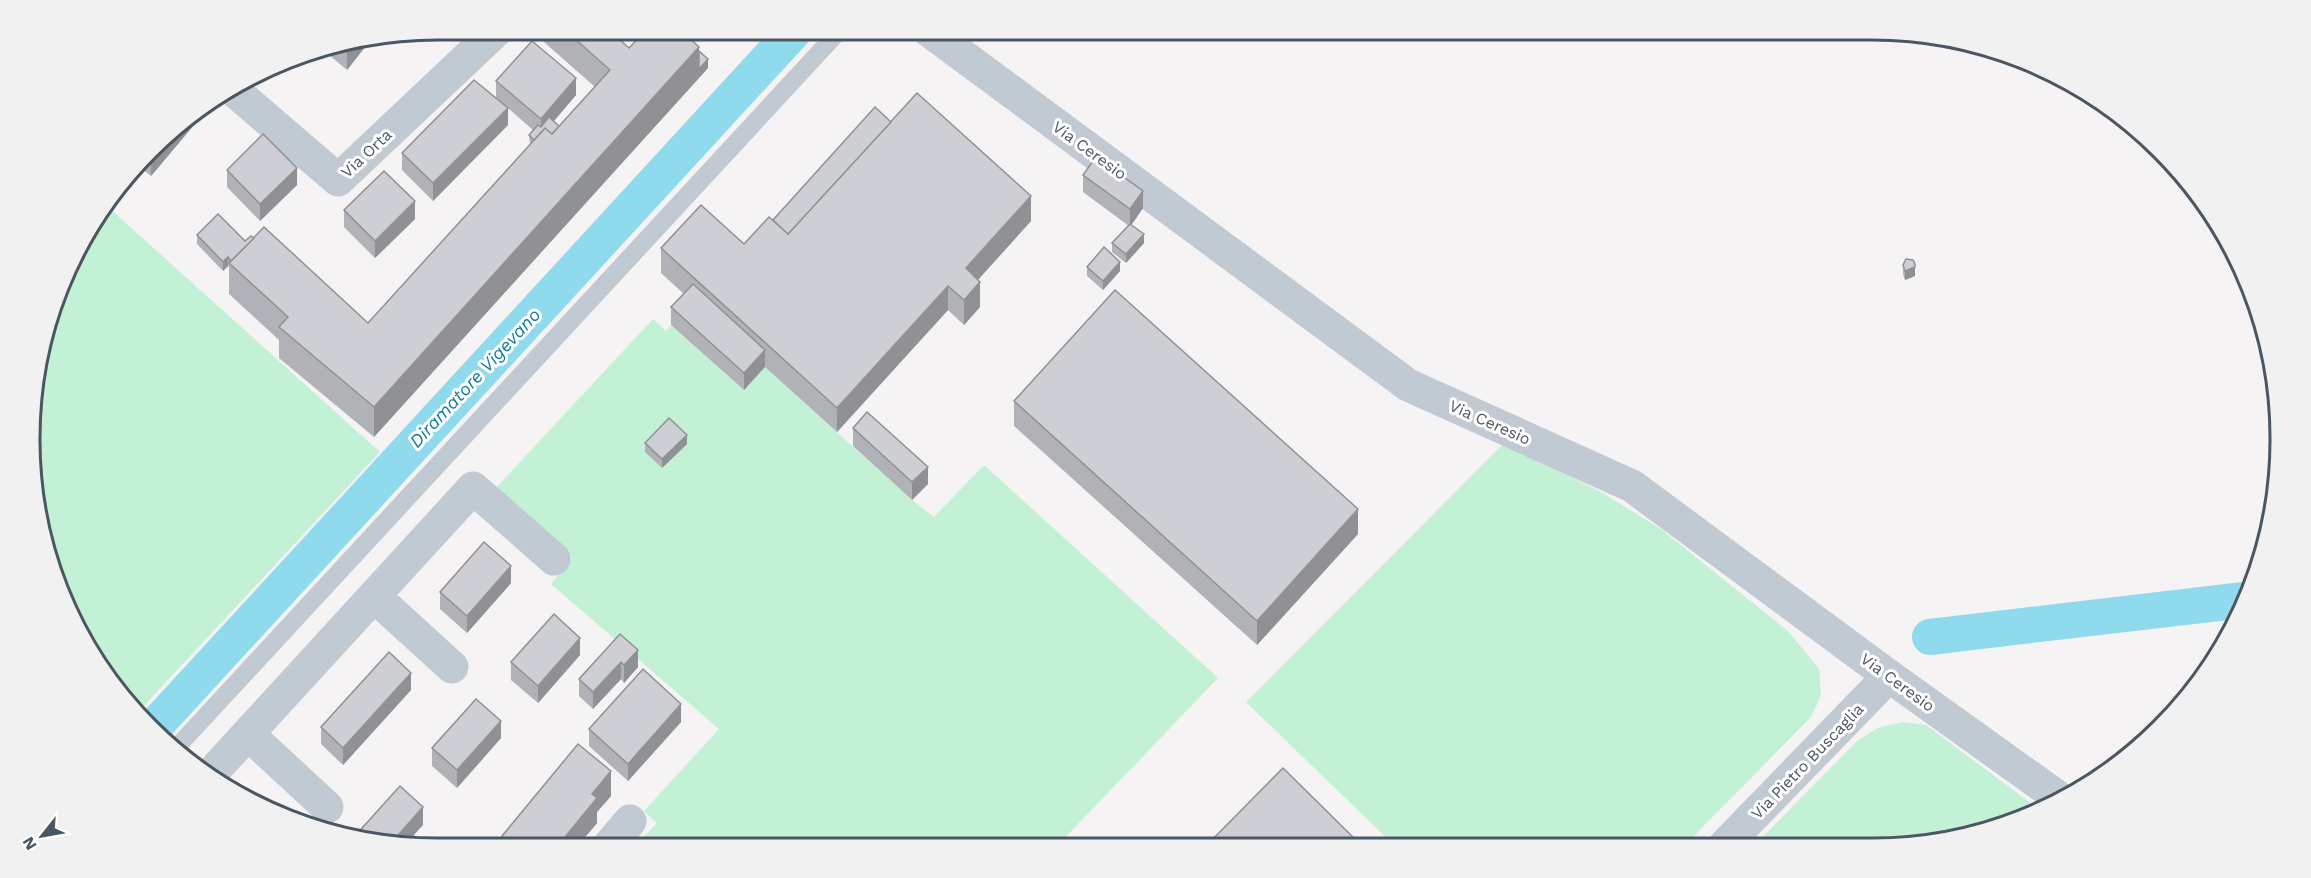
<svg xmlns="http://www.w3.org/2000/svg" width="2311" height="878" font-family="'Work Sans',sans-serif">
<rect width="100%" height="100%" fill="#f5f3f3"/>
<g fill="#c3f1d5">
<polygon points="108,207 380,452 140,710 99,666 61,595 38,519 34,385 52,307 85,235"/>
<polygon points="653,319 666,331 671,325 744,390 765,367 912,500 934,517 984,465 1218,678 1056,847 634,848 657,823 644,811 719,729 551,584 572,558 496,488"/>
<polygon points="1504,443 1601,492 1661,529 1789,632 1819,669 1821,696 1811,717 1685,845 1395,846 1246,702"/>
<polygon points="1902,722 1926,725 2040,810 1926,844 1755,845 1857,741 1878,728"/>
</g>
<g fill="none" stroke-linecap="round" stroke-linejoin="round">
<g stroke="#90daee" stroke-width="36">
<polyline points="1930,637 2244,600"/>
<polyline points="155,726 795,30"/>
</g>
<polyline stroke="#c1cad2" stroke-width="18" points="176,748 840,30"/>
<g stroke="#c1cad2" stroke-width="33">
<polyline points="928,30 1408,385 1632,486 1889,676 2062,800"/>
<polyline points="231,88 338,180 497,30"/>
<polyline points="374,596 452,667"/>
<polyline points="248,734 327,807"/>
<polyline points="209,776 473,488 554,559"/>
<polyline points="1725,845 1889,676"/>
<polyline points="607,848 630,821"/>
</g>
</g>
<g fill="#b0b2b7">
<polygon points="536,30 609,30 629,48 699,51 708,68 374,437 279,358 279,340 229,294 229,267 228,266 223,271 197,244 197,235 245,241 368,323 530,145 529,135 533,130 508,108 508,125 433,201 402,170 402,153 496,98 496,81 576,95 554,121 559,126 595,87 536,35"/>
<polygon points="622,30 642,30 631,40"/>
<polygon points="726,30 744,30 736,38"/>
<polygon points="369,42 347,70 322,49"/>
<polygon points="215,99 215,100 151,176 140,167 170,131"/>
<polygon points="891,122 1031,221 978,280 980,307 964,325 948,310 837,432 765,367 744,390 671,325 671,307 684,294 661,273 661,248 744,244"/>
<polygon points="227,170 297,185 260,221 227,187"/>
<polygon points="1083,175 1143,208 1131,225 1144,243 1126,263 1112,252 1112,243 1129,226 1083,192"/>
<polygon points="344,210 415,219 375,258 344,227"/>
<polygon points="1903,265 1915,276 1905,280 1903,274"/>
<polygon points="1087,267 1120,271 1103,290 1087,276"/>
<polygon points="1014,401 1358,534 1257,645 1014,426"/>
<polygon points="853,428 928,484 912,500 853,446"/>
<polygon points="645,443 687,444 662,468 645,452"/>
<polygon points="511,583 467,633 440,609 440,592"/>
<polygon points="620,634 638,667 624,683 621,679 593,709 579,696 579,679"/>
<polygon points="580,655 538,703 511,680 511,662"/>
<polygon points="411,690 343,765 321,744 321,727"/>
<polygon points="681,722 628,781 589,746 589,729"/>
<polygon points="501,738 457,788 432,766 432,748"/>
<polygon points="611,796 597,812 597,823 576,848 502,848 502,836"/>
</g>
<g fill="#909195">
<polygon points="631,30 642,30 631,40"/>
<polygon points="736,30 744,30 736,38"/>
<polygon points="369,42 347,70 347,52 353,44"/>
<polygon points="699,47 699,69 708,59 708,68 374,437 374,407"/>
<polygon points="576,78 576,95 541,136 541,119"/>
<polygon points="215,99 215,100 151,176 151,154 170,131"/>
<polygon points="508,108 508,125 433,201 433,183"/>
<polygon points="297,168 297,185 260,221 260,204"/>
<polygon points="1143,191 1143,208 1130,227 1130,209"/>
<polygon points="1031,196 1031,221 966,293 966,268"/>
<polygon points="415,201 415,219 375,258 375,241"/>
<polygon points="1144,234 1144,243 1126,263 1126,254"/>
<polygon points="228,257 228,266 223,271 223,262"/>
<polygon points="1120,262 1120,271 1103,290 1103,281"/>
<polygon points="1915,267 1915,276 1905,280 1905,271"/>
<polygon points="980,282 980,307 964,325 964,300"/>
<polygon points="948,286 948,310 837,432 837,408"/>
<polygon points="765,350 765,367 744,390 744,373"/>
<polygon points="687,435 687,444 662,468 662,459"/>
<polygon points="928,467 928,484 912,500 912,482"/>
<polygon points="1358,509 1358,534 1257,645 1257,621"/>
<polygon points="511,566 511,583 467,633 467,616"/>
<polygon points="580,638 580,655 538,703 538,686"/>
<polygon points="638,650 638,667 624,683 624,665"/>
<polygon points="621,662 621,679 593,709 593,692"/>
<polygon points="411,673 411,690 343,765 343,748"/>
<polygon points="681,704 681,722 628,781 628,764"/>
<polygon points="501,721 501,738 457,788 457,770"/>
<polygon points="611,771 611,796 597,812 597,823 576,848 556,848 592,794"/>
<polygon points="423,807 423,825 406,844 392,842"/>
</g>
<g fill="#cdcfd5" stroke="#909195" stroke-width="1.5">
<polygon points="565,30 609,30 629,48 646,30 681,30 699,47 374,407 279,327 288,317 229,263 264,227 368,323 545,128 552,134 610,70"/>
<polygon points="532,41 576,78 541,119 496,81"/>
<polygon points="353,44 347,52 339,46"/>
<polygon points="699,51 708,59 699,69"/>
<polygon points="474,80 508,108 433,183 402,153"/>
<polygon points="917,93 1031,196 966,268 980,282 964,300 948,286 837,408 661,248 701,205 744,244 769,217 788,234"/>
<polygon points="875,107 891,122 788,234 773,220"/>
<polygon points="549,117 559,126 552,134 545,128 534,140 529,135 538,125 541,127"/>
<polygon points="263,134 297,168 260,204 227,170"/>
<polygon points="1096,157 1143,191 1130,209 1083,175"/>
<polygon points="384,171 415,201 375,241 344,210"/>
<polygon points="218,214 245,241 251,236 254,238 231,261 228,257 223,262 197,235"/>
<polygon points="1130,224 1144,234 1126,254 1112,243"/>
<polygon points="1104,247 1120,262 1103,281 1087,267"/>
<polygon points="1906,259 1913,260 1915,264 1915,267 1905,271 1903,265"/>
<polygon points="693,284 765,350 744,373 671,307"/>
<polygon points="1115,290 1358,509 1257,621 1014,401"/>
<polygon points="867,412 928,467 912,482 853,428"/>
<polygon points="669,418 687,435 662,459 645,443"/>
<polygon points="484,542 511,566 467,616 440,592"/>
<polygon points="554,614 580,638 538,686 511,662"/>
<polygon points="620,634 638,650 624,665 621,662 593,692 579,679"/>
<polygon points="389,652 411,673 343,748 321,727"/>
<polygon points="643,669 681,704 628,764 589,729"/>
<polygon points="476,699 501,721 457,770 432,748"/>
<polygon points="578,744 611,771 592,794 597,798 556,848 517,848 502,836"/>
<polygon points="1283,768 1362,846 1206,846"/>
<polygon points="400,786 423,807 392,842 354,837"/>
<polygon points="255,796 272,811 258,806 250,801"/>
<polygon points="475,839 485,848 467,848"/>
</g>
<g text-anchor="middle" stroke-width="6" stroke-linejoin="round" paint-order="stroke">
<g font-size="16" fill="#4a5661" stroke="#fff">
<text transform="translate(1090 150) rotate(36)" y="6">Via Ceresio</text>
<text transform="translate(366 153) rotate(-43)" y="6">Via Orta</text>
<text transform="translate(1490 422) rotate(24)" y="6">Via Ceresio</text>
<text transform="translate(1898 682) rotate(36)" y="6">Via Ceresio</text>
<text transform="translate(1807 761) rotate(-46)" y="6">Via Pietro Buscaglia</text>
</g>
<g font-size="18" font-style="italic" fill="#0c7c9b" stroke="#fff">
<text transform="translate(475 378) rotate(-47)" y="6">Diramatore Vigevano</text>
</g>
</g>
<path d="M0 0H2311V878H0ZM438 40H1872A398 398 0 0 1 2270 438V440A398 398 0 0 1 1872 838H438A398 398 0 0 1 40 440V438A398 398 0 0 1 438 40Z" fill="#f1f1f2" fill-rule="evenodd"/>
<path fill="none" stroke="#4a5661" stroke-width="3" d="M438 40H1872A398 398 0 0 1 2270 438V440A398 398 0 0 1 1872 838H438A398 398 0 0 1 40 440V438A398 398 0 0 1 438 40Z"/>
<g transform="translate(42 836) rotate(239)" stroke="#ffffff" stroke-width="4.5" paint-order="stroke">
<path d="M0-4.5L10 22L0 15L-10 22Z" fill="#4a5661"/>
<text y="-9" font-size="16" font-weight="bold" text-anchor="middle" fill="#4a5661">N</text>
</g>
</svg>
